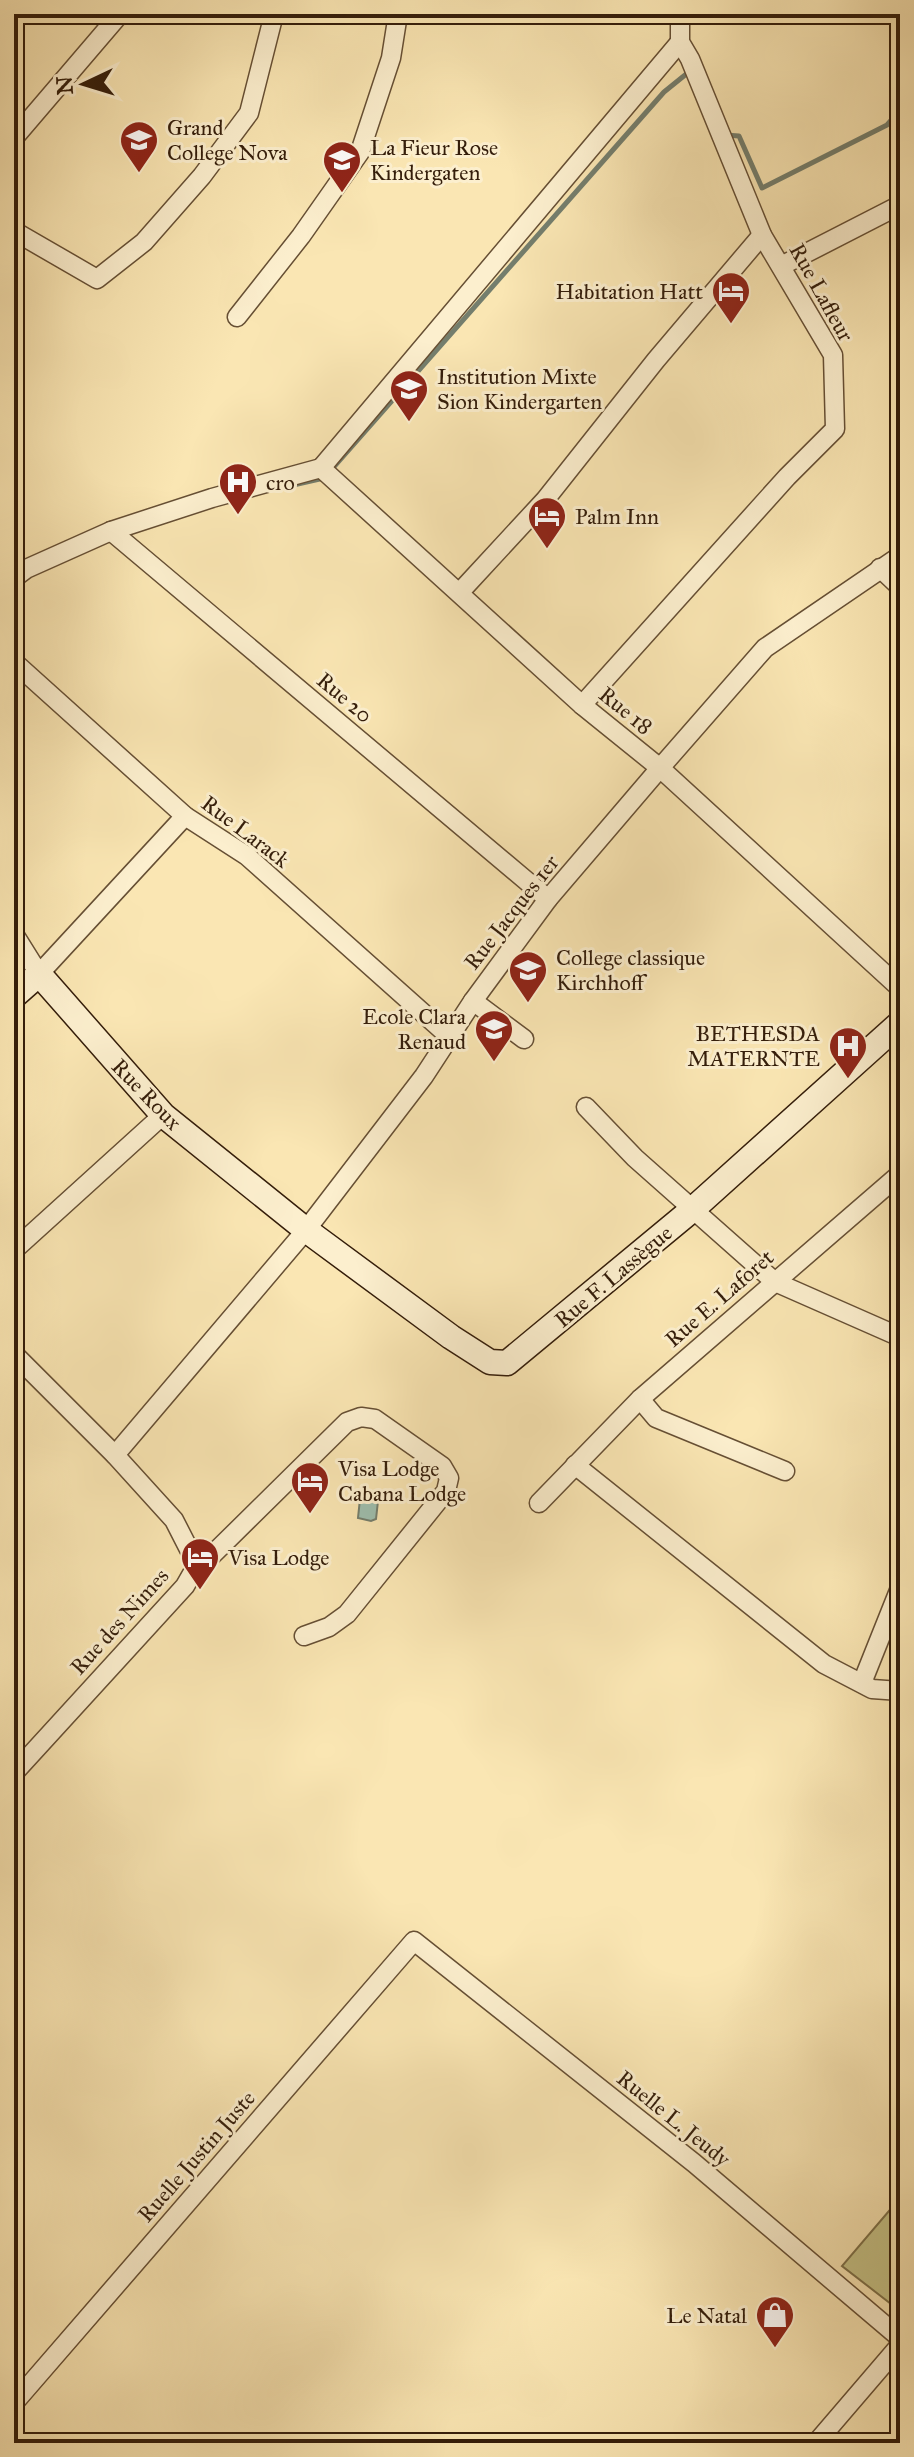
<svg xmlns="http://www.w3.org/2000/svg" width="914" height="2457" font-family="'IM FELL Great Primer',serif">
<rect width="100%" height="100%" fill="#fae6b3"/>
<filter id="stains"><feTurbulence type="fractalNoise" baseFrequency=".0025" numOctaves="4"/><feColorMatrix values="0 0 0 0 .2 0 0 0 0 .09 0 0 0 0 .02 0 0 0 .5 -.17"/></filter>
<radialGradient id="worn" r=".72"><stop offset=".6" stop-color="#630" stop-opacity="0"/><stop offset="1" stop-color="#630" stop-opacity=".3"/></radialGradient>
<polygon fill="#c6c387" stroke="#7d7048" stroke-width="2" points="900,2198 900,2311 842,2266"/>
<polygon fill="#9ebfaf" stroke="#747e6d" stroke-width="2" points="367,1498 378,1501 376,1519 371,1521 358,1518 360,1499"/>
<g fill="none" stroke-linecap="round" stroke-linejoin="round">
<g stroke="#747e6d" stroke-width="5">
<polyline points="725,135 739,136 762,188 887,125 894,117 900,100"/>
<polyline points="331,470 664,92 690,71"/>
<polyline points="280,488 324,478"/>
</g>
<defs>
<g id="street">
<polyline points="14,138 120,14"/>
<polyline points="14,231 97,279 144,242 202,176 249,113 274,14"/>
<polyline points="781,266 900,205"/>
<polyline points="237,317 301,236 360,152 391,58 398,14"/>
<polyline points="321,468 582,705 660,768 900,988"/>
<polyline points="321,468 680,42"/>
<polyline points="111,531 548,899"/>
<polyline points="880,568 900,587"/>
<polyline points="14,578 26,569 111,531 212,498 321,468"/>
<polyline points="460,592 545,500 656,360 762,235"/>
<polyline points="14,662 185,816 247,856 451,1038"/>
<polyline points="582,705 787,477 835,429 833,355 762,235 690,59 680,42 680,14"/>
<polyline points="14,934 39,974 185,816"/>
<polyline points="473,1001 524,1039"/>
<polyline points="586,1107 635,1158 775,1282 900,1337"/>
<polyline points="14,1250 163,1115"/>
<polyline points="14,1354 115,1455 174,1520 197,1565 185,1586 14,1773"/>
<polyline points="640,1399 656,1418 785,1471"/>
<polyline points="115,1455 306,1230 424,1076 473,1001 548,899 660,768 765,648 900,556"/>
<polyline points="575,1465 824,1664 872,1689 900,1691"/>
<polyline points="539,1503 640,1399 900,1174"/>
<polyline points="197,1565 207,1560 347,1422 361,1417 375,1419 442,1466 449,1478 446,1491 347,1614 329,1627 304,1636"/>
<polyline points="862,1683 900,1588"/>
<polyline points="14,2403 414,1941 694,2163 900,2338"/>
<polyline points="816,2443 900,2345"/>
</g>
<polyline id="secondary" points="14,996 39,974 163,1115 306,1230 451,1337 490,1362 507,1363 693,1209 900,1023"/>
</defs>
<use href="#street" stroke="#664f34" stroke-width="21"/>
<use href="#secondary" stroke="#341d0a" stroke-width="27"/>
<use href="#street" stroke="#fcefce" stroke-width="18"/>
<use href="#secondary" stroke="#fcefce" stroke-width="24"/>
</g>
<defs>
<symbol id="school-pin" viewBox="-11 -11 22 30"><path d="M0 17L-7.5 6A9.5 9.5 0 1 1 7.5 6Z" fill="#8f2418" stroke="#fcefce"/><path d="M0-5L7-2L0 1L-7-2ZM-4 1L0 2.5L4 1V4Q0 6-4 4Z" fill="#fff"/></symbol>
<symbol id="hotel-pin" viewBox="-11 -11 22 30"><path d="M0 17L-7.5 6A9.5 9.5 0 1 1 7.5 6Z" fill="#8f2418" stroke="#fcefce"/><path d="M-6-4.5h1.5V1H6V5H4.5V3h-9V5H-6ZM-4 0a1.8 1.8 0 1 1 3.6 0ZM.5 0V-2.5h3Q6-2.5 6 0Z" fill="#fff"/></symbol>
<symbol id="hospital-pin" viewBox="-11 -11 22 30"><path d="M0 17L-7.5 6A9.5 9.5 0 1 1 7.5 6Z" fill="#8f2418" stroke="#fcefce"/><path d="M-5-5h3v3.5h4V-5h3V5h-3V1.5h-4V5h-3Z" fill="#fff"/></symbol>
<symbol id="shop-pin" viewBox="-11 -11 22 30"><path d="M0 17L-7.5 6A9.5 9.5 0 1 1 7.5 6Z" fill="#8f2418" stroke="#fcefce"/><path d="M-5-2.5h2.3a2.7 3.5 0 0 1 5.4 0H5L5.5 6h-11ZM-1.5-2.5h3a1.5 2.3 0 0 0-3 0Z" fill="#fff"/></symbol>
</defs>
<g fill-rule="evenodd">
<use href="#school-pin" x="117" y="118" width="44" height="60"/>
<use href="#school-pin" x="320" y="138" width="44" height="60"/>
<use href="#hotel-pin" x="709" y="269" width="44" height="60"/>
<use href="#school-pin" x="387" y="367" width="44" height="60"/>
<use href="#hospital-pin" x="216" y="460" width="44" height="60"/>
<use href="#hotel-pin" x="525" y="494" width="44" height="60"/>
<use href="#school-pin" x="506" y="948" width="44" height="60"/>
<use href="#school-pin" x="472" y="1007" width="44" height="60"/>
<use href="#hospital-pin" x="826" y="1024" width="44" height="60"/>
<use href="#hotel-pin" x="288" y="1459" width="44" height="60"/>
<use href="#hotel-pin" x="178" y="1535" width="44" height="60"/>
<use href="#shop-pin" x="753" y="2293" width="44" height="60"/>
</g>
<g text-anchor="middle" stroke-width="6" stroke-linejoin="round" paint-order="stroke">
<g font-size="22" fill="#341d0a" stroke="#fcefce" text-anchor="start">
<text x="167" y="135">Grand<tspan x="167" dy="25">College Nova</tspan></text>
<text x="370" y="155">La Fieur Rose<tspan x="370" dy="25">Kindergaten</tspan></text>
<text x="703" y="299" text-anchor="end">Habitation Hatt</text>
<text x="437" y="384">Institution Mixte<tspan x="437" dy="25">Sion Kindergarten</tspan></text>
<text x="266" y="490">cro</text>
<text x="575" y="524">Palm Inn</text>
<text x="556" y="965">College classique<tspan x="556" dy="25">Kirchhoff</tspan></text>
<text x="466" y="1024" text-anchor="end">Ecole Clara<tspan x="466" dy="25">Renaud</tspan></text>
<text x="820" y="1041" text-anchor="end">BETHESDA<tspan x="820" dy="25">MATERNTE</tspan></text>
<text x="338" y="1476">Visa Lodge<tspan x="338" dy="25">Cabana Lodge</tspan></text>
<text x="228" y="1565">Visa Lodge</text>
<text x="747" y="2323" text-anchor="end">Le Natal</text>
</g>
<g font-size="22" fill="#341d0a" stroke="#fcefce">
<text transform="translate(822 292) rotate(61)" y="8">Rue Lafleur</text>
<text transform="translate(345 697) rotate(40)" y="8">Rue 20</text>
<text transform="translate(626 710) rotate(39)" y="8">Rue 18</text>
<text transform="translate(246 831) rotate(37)" y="8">Rue Larack</text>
<text transform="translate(511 912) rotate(-52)" y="8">Rue Jacques 1er</text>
<text transform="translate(147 1094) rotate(46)" y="8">Rue Roux</text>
<text transform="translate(613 1276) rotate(-40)" y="8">Rue F. Lassègue</text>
<text transform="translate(719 1298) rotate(-41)" y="8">Rue E. Laforet</text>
<text transform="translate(119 1621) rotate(-48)" y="8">Rue des Nimes</text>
<text transform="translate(674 2118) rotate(39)" y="8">Ruelle L. Jeudy</text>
<text transform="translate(196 2156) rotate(-49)" y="8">Ruelle Justin Juste</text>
</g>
</g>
<rect width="914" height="2457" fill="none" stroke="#fae6b3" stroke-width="48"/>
<rect x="16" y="16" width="882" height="2425" fill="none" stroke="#341d0a" stroke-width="4"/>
<rect x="24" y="24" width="866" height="2409" fill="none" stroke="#341d0a" stroke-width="2"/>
<g transform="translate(84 84) rotate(266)" stroke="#fcefce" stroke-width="6" paint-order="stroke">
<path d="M0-6L14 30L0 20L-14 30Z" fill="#341d0a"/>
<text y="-12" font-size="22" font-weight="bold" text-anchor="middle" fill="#341d0a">N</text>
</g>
<rect width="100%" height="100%" filter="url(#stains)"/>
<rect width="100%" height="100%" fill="url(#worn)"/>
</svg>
